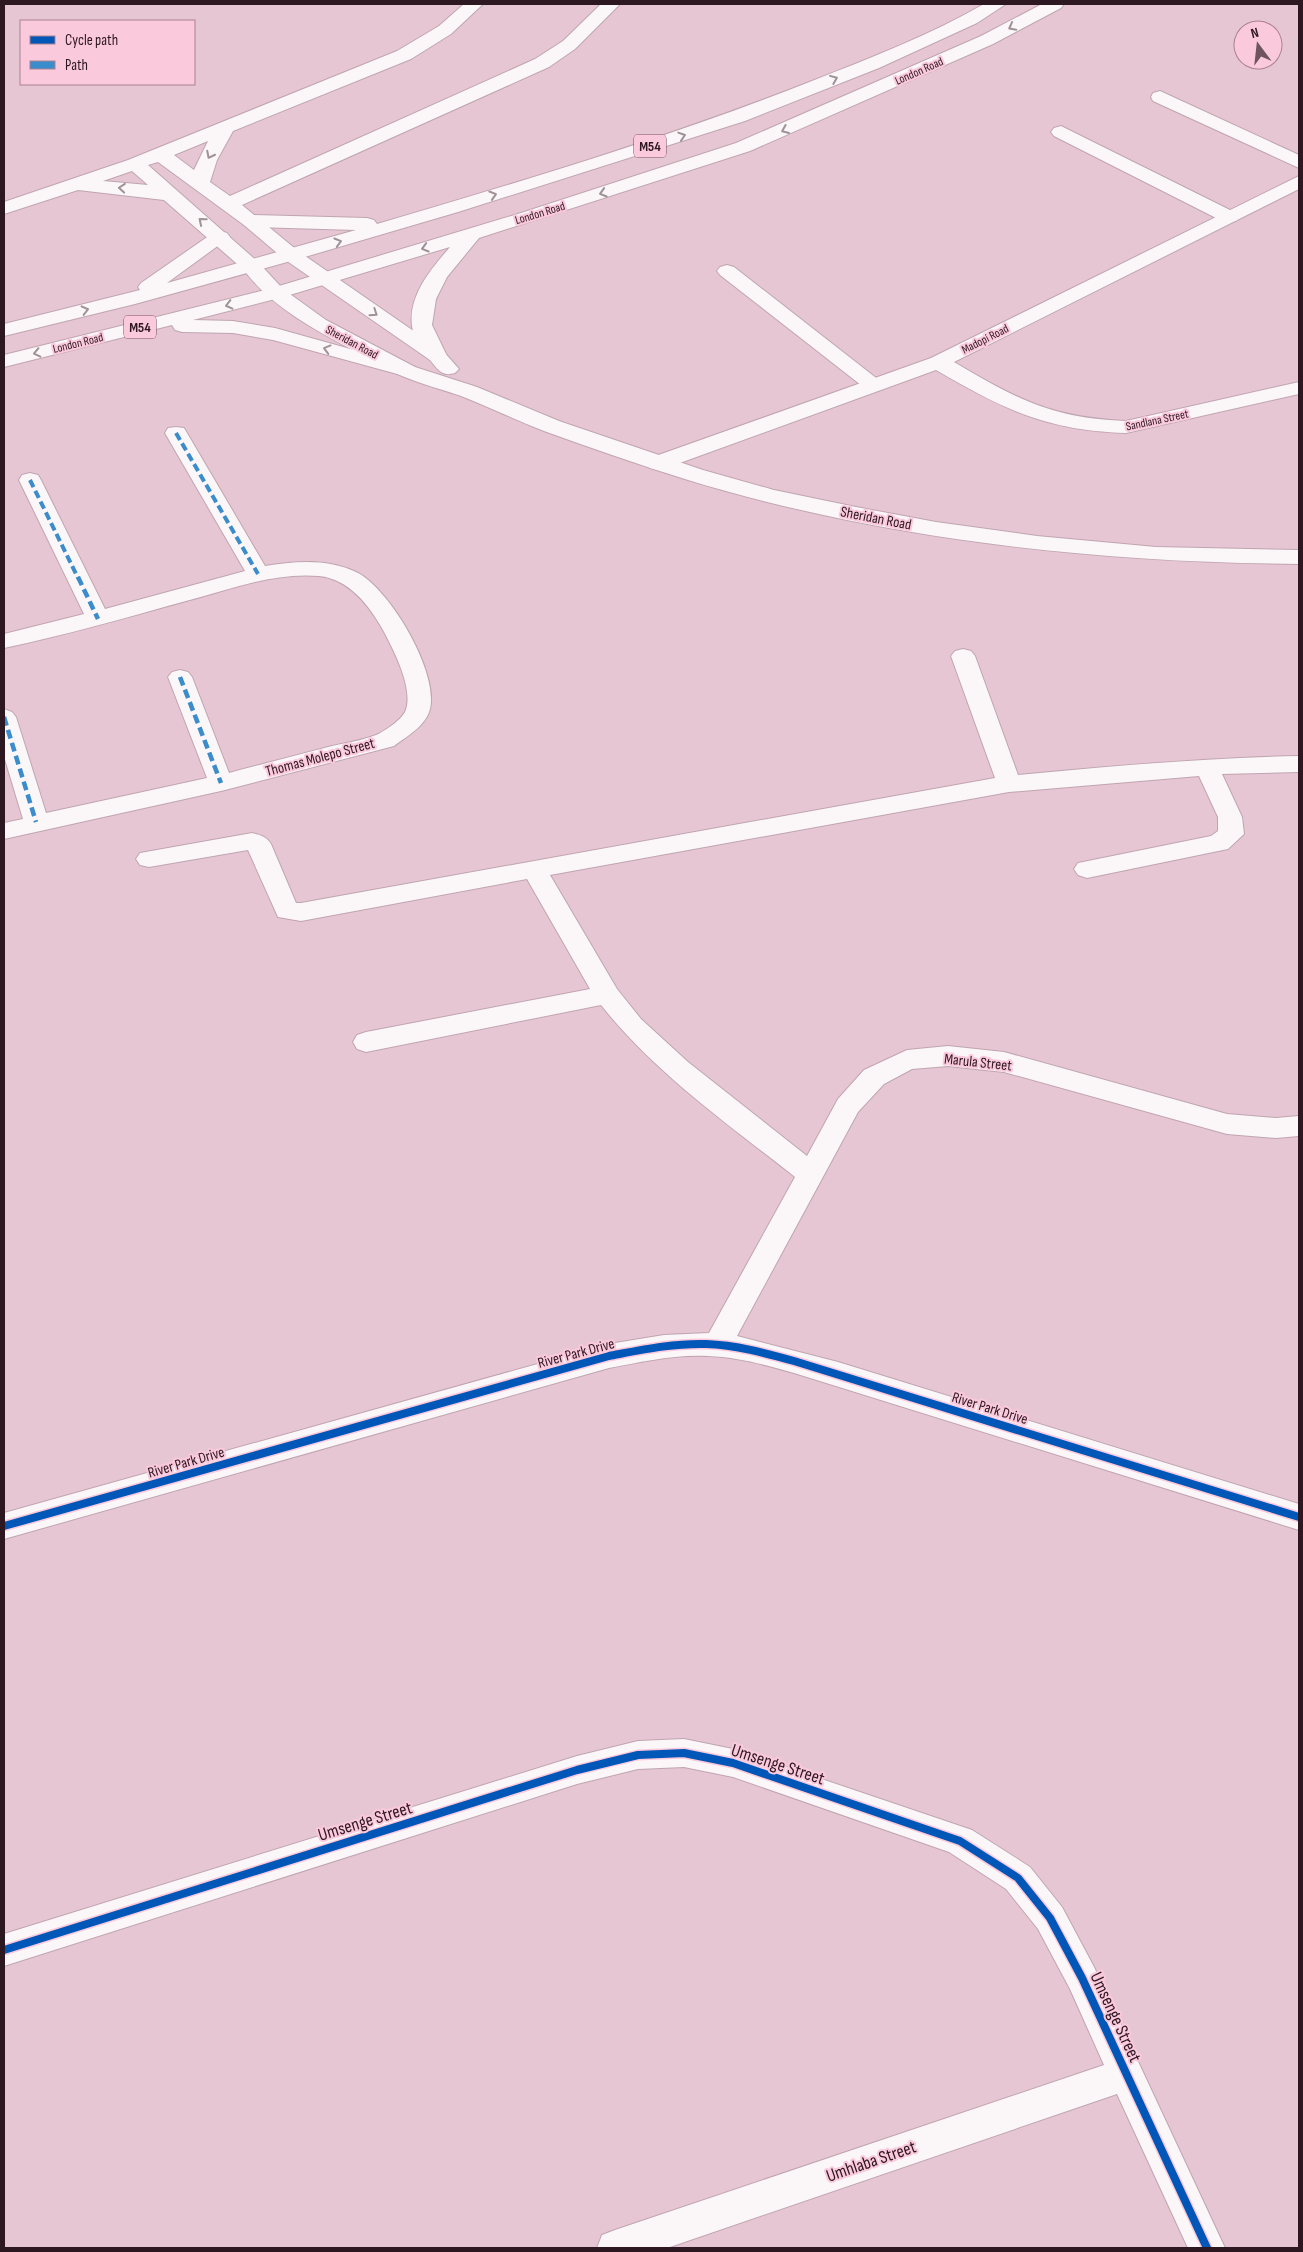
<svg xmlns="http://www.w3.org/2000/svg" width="1303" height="2252" font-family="'Sofia Sans Condensed',sans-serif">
<rect width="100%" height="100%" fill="#e7c6d3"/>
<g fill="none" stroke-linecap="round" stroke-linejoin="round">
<defs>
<g id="lane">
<path d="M464,4H483L451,34L411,59L233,131L217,160L210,182L230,196L535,59L563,41L601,4H620L575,49L549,67L242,205L298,251L301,255L298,259L291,261L284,259L244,225L158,162L148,165L258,262L261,266L258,270L251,272L244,270L164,200L78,190L4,214V202L128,160L397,51L439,26ZM208,141L194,170L174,155ZM132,171L148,185L103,181Z"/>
<polygon points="1160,91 1299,155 1299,168 1153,101 1151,97 1153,93"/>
<polygon points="1061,126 1236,213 1239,217 1236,221 1222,221 1054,136 1051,132 1054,128"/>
<polygon points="727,265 734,267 880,381 884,385 880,389 873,391 866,389 720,275 717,271 720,267"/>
</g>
<g id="street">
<path d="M1299,176V189L954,362C1017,399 1051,418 1126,421L1299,382V394L1126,433C1047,431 1003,409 936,370L666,468L658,470L650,468L647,463L650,458L931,358Z"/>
<path d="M176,427L184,428L187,433L265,566C295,561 329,558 358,573C390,590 439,672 430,709C426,726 407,736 394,746L221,791L4,839V823L23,819L4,756V709L12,712L16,717L46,813L207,778L168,677L172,672L180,670L188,672L192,677L229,773C262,764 295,756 328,747C344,743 361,741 376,735C385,731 401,720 405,712C415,690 393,649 383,630C369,605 349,579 319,576C273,572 229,590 186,601C125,618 66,635 4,648V634L84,614L19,480L22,475L30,473L38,475L41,480L105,609L245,571L165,433L168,428Z"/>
<path d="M963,649L971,651L975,656L1018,775C1111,766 1205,758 1299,756V772L1222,774L1242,817L1244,834L1228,849L1087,878L1078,875L1074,869L1078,863L1211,836L1218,831V817L1199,776L1009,792L550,875L617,989L641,1019L688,1062L807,1156L838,1099L864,1070L907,1050L948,1046L1004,1052L1227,1114L1276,1118L1299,1116V1136L1276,1138L1227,1134L1004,1072L948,1066L912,1069L884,1084L858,1112L737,1336L838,1362L1299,1504V1530L794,1373C766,1365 737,1357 708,1356C675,1354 641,1362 609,1368L4,1539V1513L609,1344L664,1335L709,1333L795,1177C728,1124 655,1073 601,1005L366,1052L357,1049L353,1042L357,1035L366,1032L590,989L527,879L301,921L278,917L248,850L149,867L140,865L136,859L140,853L252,833C260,835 266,836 271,844L296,903H301L995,778L951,656L955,651Z"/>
<polygon points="684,1739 733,1749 972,1830 1030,1867 1062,1907 1094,1967 1225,2248 1188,2248 1117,2094 667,2248 597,2248 602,2235 615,2230 1104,2065 1070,1989 1038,1929 1006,1889 949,1852 733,1777 684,1767 638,1769 577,1784 4,1966 4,1934 577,1756 638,1741"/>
</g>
<g id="secondary">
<path d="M291,249L298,251L444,352L459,369L455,373C442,377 438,370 430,360L284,259L281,255L284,251Z"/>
<path d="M251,260L258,262L283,289L326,320L415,367L477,387L559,421L703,470L774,490L856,507L936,522L1037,536L1156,547L1299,550V564C1094,562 885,540 688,480C640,465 591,448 544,431C516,420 489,407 461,396C441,389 421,384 402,376C387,370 372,360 357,352C315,330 269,306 241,266L244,262Z"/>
</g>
<g id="primary">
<path d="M984,4H1006L977,23L879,68L745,121L458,212L298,259L135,304L4,336V324L140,290L138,287L141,283L213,233L220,231L227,233L230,237L167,283L356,230L251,227L244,225L241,221L244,217L251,215L367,218L374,220L377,224C523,181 670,137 812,81C870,58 930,35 984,4Z"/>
<path d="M1042,4H1064L1061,8L993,44L750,151L479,238L447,277L436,299L432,325L447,356L444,360L437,362L430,360C423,351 413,337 412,326C408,295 432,268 450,247L283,297L193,320L233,321L275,328L415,367L419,371L415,375L408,377L401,375L273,340L233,333L182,332L175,330L172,325L4,367V355L269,289L521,213L736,143L981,36Z"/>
</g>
</defs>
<use href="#lane" stroke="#bfa5b0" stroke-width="2"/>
<use href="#street" stroke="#bfa5b0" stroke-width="2"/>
<use href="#secondary" stroke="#bfa5b0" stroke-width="2"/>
<use href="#primary" stroke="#bfa5b0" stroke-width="2"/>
<use href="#lane" fill="#fbf6f8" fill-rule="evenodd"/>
<use href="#street" fill="#fbf6f8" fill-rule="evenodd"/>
<use href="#secondary" fill="#fbf6f8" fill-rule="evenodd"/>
<use href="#primary" fill="#fbf6f8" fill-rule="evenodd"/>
<g stroke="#3b8cca" stroke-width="4" stroke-dasharray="8 4" stroke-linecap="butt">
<polyline points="176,433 258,574"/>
<polyline points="30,480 78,578"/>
</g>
<g stroke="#3b8cca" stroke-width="4.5" stroke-dasharray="9 4.5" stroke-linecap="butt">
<polyline points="78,577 98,619"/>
<polyline points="180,677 221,783"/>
<polyline points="4,717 36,822"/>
</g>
<defs>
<g id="cycleway">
<path d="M4,1526L609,1356C641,1350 673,1343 706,1344C736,1345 765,1353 794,1361L1299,1517"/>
<polyline points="4,1950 577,1770 638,1755 684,1753 733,1763 960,1841 1018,1878 1050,1918 1082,1978 1207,2248"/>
</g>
</defs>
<use href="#cycleway" stroke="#fbc9dc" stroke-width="11"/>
<use href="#cycleway" stroke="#0057b8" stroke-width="8"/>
</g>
<defs><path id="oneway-chevron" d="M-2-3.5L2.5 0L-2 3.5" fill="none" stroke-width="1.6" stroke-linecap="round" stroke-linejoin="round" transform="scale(1.25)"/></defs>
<g stroke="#9e9297">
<use href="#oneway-chevron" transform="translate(1012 27) rotate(152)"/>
<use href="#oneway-chevron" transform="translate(834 79) rotate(-22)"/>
<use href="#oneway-chevron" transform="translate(785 130) rotate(157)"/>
<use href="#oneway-chevron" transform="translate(682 136) rotate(-18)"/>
<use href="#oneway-chevron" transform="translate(210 155) rotate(117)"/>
<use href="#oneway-chevron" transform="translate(122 188) rotate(-175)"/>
<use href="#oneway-chevron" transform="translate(603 193) rotate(163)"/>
<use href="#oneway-chevron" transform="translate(493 195) rotate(-17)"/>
<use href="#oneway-chevron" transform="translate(202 221) rotate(-140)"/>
<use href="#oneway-chevron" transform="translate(338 242) rotate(-16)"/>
<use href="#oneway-chevron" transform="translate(425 248) rotate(164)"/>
<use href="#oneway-chevron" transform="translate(229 305) rotate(166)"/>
<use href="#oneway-chevron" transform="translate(85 310) rotate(-14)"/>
<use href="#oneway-chevron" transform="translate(374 313) rotate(34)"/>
<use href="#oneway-chevron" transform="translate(327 349) rotate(-165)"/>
<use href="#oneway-chevron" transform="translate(37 353) rotate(167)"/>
</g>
<g text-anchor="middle" stroke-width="4" stroke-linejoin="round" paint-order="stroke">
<g font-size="12" fill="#2d1720" stroke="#fbc9dc">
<text transform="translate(919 71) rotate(-24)" y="4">London Road</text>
<text transform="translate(540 213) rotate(-17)" y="4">London Road</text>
<text transform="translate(985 339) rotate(-27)" y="4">Madopi Road</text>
<text transform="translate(352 342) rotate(28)" y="4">Sheridan Road</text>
<text transform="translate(78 343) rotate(-14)" y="4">London Road</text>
<text transform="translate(1157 420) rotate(-12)" y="4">Sandlana Street</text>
</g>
<g fill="#fbc9dc" stroke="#6b4c58" stroke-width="1">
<rect x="634" y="134.5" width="32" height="23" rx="4"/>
<rect x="124" y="315.5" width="32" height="23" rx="4"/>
</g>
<g font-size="14" font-weight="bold" fill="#2d1720">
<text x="650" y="151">M54</text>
<text x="140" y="332">M54</text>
</g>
<g font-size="15" fill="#2d1720" stroke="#fbc9dc">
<text transform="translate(876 518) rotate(11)" y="5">Sheridan Road</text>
<text transform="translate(320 757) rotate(-15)" y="5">Thomas Molepo Street</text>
<text transform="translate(978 1062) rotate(6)" y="5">Marula Street</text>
<text transform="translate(576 1353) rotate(-15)" y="5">River Park Drive</text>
<text transform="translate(990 1408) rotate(17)" y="5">River Park Drive</text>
<text transform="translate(186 1462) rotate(-16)" y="5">River Park Drive</text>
</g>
<g font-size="18" fill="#2d1720" stroke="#fbc9dc">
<text transform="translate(778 1764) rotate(18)" y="6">Umsenge Street</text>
<text transform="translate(365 1821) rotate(-17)" y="6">Umsenge Street</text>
<text transform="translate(1116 2017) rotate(65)" y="6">Umsenge Street</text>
<text transform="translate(871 2161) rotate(-19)" y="6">Umhlaba Street</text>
</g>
</g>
<rect width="1303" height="2252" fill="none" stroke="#2d1720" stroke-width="10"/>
<rect x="20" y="20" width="175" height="65" fill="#fbc9dc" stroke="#a98291"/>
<rect x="30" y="36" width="25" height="8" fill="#0057b8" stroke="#a98291"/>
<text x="65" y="45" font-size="15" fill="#2d1720">Cycle path</text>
<rect x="30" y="61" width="25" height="8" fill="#3b8cca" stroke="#a98291"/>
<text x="65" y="70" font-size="15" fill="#2d1720">Path</text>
<g transform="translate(1258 45) rotate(345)"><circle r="24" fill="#fbc9dc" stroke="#a98291"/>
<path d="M0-4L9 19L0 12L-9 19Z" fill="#6e545f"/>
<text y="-8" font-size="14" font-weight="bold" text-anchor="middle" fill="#2d1720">N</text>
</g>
</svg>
